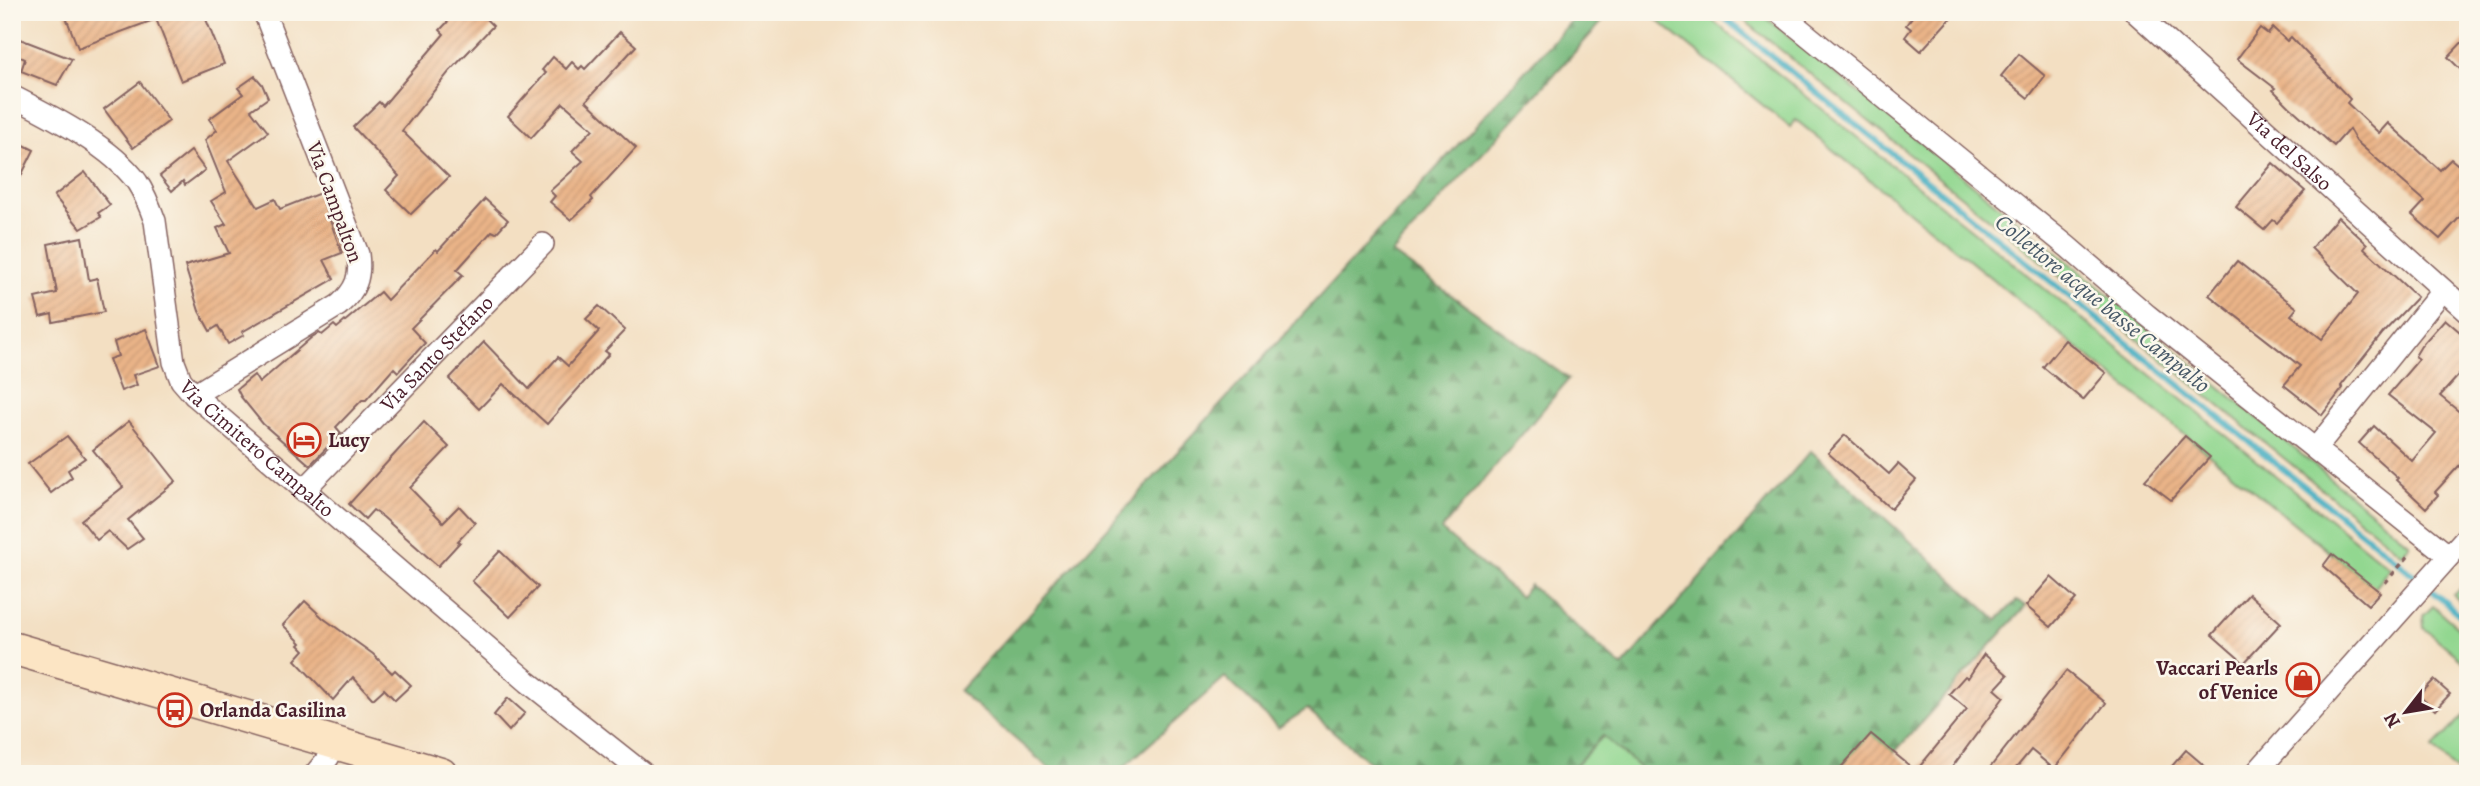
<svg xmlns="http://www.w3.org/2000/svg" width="2480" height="786" font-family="Alegreya,serif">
<defs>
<pattern id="forest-firs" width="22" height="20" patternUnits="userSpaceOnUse" patternTransform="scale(1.75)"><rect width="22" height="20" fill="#75b87a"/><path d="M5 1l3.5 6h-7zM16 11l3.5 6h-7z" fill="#629564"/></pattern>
<pattern id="building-hatch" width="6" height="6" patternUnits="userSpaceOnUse" patternTransform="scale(1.75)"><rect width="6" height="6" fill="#eab488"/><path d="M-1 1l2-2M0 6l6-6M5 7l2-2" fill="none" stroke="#ca9a76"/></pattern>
</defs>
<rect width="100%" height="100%" fill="#fbf7ec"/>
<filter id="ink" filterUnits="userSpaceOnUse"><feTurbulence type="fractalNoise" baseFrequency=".0143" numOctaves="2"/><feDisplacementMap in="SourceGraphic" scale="14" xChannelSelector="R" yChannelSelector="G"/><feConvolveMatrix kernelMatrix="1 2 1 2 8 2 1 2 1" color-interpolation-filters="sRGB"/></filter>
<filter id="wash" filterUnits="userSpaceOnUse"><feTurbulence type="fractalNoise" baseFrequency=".00686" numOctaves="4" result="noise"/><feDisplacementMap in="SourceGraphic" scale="28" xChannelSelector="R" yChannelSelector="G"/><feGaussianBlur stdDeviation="1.57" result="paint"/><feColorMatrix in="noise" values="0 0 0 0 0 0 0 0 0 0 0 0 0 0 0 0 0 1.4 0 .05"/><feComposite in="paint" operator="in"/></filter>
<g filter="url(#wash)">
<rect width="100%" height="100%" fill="#f3dfc2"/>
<g fill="#92d790" stroke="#6e7b5e" stroke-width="2">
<polygon points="1647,12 1702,12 2390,568 2374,588 1796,120 1790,127"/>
<polygon points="1734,12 1759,12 2082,273 2410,544 2402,554"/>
<polygon points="2468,581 2468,608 2453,595"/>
<polygon points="2433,606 2468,636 2468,665 2424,628 2423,616"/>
<polygon points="2468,711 2468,774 2460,774 2433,748"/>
<polygon points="1603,736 1647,774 1567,774"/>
</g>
<polygon fill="url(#forest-firs)" stroke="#606c52" stroke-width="2" points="1579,12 1611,12 1392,253 1569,379 1441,530 1520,597 1530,585 1622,667 1811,451 1997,620 2016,601 2026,606 1894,753 1871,735 1837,771 1840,774 1647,774 1603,736 1567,774 1383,774 1307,709 1278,728 1225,677 1116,774 1056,774 959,691"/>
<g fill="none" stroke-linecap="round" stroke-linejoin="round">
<polyline stroke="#42adc1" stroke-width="6" points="1717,12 2397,561 2468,622"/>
</g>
<g id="blocks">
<g fill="url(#building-hatch)">
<polygon points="64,12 203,12 224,64 181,81 156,19 78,48"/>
<polygon points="457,12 479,12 493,26 449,72 402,131 449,177 411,214 386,190 399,176 353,127 379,102 383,106 444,34 440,30"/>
<polygon points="1916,12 1956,12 1921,51 1905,37 1911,29 1906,25"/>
<polygon points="2260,28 2268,34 2273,28 2287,41 2291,37 2350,99 2347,103 2379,133 2388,123 2440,170 2451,159 2468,173 2468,208 2440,239 2412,215 2425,201 2356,141 2349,129 2334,146 2290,107 2273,90 2275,88 2237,59"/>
<polygon points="620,32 636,46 586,101 636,148 591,197 593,200 571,220 550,202 555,196 550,191 583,161 572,151 593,129 563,103 531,138 508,116 546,73 542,70 553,57 566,69 572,62 579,69 582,66 585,69"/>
<polygon points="12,36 72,59 57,85 21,71 25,59 12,53"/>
<polygon points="2468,36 2468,77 2448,57"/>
<polygon points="2019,54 2045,76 2028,98 2001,76"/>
<polygon points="255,76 262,84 268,98 251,110 268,132 228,161 258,207 275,199 280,209 320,193 342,253 324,260 334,279 242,332 244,335 228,344 218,326 210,331 199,311 185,266 229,253 217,228 226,224 211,201 226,192 205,140 217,130 209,119 243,94 238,88"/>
<polygon points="140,82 169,121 133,148 104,109"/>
<polygon points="12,139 34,150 12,194"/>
<polygon points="191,151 205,170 185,185 183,181 172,191 160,176"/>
<polygon points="2273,163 2305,191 2277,223 2273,220 2264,230 2236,207"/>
<polygon points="85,172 110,205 98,213 101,217 81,229 54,196"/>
<polygon points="485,199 508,220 496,233 492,231 457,270 463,275 411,328 425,343 398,372 394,368 366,400 362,400 336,427 341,433 310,465 263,424 241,397 237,389 254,375 259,383 312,337 319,333 322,335 334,325 337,328 380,292 387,300 436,249 438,251"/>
<polygon points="2338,217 2367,244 2364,248 2417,297 2383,333 2341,386 2343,388 2322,415 2284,385 2300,366 2209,295 2237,261 2297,308 2291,315 2322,339 2358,294 2311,248"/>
<polygon points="82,237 89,280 97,278 104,312 53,322 52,314 40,317 35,298 57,293 48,244"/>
<polygon points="599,306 625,330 605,351 609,354 547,424 503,384 479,409 449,379 484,342 529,389 558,357 568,366 599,331 586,319"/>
<polygon points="2445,319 2468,339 2468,365 2440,396 2468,419 2468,456 2435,492 2438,495 2426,508 2396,480 2398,478 2359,443 2374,426 2412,461 2436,433 2388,395 2419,359 2415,356 2421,346"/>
<polygon points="146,329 160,366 133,375 137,385 121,391 109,359 118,356 114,342"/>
<polygon points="2065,340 2106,373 2083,400 2043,367"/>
<polygon points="129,421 176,481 128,520 143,538 127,549 108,531 97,540 81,520 123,487 93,450"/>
<polygon points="424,422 449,447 410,488 443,522 459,506 475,523 458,541 460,542 438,566 383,517 373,510 365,519 349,504"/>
<polygon points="1845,435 1889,474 1898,464 1916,480 1891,509 1828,453"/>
<polygon points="67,436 85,458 68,470 72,477 51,493 28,464"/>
<polygon points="2185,436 2210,457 2171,500 2145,480"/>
<polygon points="500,551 538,587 510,617 472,581"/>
<polygon points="2332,554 2380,592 2368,605 2323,566"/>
<polygon points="2051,577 2076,599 2051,627 2026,606"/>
<polygon points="2249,594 2281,623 2244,663 2212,635"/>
<polygon points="305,601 323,618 373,654 392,673 395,670 411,685 395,700 384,689 373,699 353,677 333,700 295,660 304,650 299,645 301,643 283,625"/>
<polygon points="1984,654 2008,675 1995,689 2004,697 1947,774 1835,774 1871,734 1916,771 1967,709 1949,694 1965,676 1968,678"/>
<polygon points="2066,671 2106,703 2054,769 2031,750 2011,774 1985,774"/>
<polygon points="2434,680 2450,694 2435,710 2419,696"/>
<polygon points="508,698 525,713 509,731 494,715"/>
<polygon points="2186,750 2214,774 2165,774"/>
</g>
</g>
</g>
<g filter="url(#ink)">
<use href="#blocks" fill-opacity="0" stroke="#856260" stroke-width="2"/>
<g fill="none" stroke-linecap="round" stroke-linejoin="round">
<defs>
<g id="street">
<polyline points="1779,12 2068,247 2147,315 2449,556"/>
<path id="s1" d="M2135,12L2468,312"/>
<path id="s2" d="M12,96C51,116 111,146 137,182C145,194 150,207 155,221L174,362L181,380L194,395L528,682L644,774"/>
<path d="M194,395L339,305C356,290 361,277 358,254L264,12"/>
<polyline points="2316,448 2443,290"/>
<path id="s3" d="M303,491L543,244"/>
<polyline points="315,774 328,758 336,743"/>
<polyline points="2255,774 2468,535"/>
</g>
<polyline id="secondary" points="12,648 441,774"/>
</defs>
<use href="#street" stroke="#856260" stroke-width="24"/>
<use href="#secondary" stroke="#856260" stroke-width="35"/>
<polyline stroke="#856260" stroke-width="3.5" stroke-dasharray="5 5" stroke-linecap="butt" points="2385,583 2411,553"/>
<use href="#street" stroke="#fff" stroke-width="21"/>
<use href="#secondary" stroke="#fce5c4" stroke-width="32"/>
</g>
</g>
<defs>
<symbol id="hotel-ring" viewBox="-11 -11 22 22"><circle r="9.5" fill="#fbf7ec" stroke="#c8321e" stroke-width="1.5"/><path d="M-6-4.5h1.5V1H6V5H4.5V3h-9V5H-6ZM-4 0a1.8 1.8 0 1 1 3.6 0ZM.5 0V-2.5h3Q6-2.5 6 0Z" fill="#c8321e"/></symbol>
<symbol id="shop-ring" viewBox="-11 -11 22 22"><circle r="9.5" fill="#fbf7ec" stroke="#c8321e" stroke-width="1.5"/><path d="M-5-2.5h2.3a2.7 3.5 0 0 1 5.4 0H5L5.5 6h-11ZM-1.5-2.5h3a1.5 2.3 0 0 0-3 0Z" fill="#c8321e"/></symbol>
<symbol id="bus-ring" viewBox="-11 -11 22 22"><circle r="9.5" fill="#fbf7ec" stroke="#c8321e" stroke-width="1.5"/><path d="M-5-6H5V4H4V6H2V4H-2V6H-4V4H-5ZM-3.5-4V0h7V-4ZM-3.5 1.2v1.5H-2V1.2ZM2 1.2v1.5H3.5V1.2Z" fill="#c8321e"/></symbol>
</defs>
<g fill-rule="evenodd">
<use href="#hotel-ring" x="285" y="421" width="38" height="38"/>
<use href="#shop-ring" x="2284" y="661" width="38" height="38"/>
<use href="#bus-ring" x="156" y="691" width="38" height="38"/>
</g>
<g text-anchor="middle" stroke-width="5" stroke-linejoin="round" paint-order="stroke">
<g font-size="21" fill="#4a1f2b" stroke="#fbf7ec">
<text dy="7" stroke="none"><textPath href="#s1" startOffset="208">Via del Salso</textPath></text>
<text transform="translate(335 202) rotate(70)" y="7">Via Campalton</text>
<text dy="7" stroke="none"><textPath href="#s3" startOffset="192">Via Santo Stefano</textPath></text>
<text dy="7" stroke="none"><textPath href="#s2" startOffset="460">Via Cimitero Campalto</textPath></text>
</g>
<g font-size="21" font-weight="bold" fill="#4a1f2b" stroke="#fbf7ec" text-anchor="start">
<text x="328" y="447">Lucy</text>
<text x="2278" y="675" text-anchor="end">Vaccari Pearls<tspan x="2278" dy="24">of Venice</tspan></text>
<text x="200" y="717">Orlanda Casilina</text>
</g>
<g font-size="23" font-style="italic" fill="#475867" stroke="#fbf7ec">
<text transform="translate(2103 303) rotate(39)" y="8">Collettore acque basse Campalto</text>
</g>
</g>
<rect width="2480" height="786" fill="none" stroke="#fbf7ec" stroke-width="42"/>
<g transform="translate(2406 712) rotate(239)" stroke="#fbf7ec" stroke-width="5" paint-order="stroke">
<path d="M0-5L12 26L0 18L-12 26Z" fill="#4a1f2b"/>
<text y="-10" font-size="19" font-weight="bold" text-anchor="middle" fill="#4a1f2b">N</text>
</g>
</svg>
